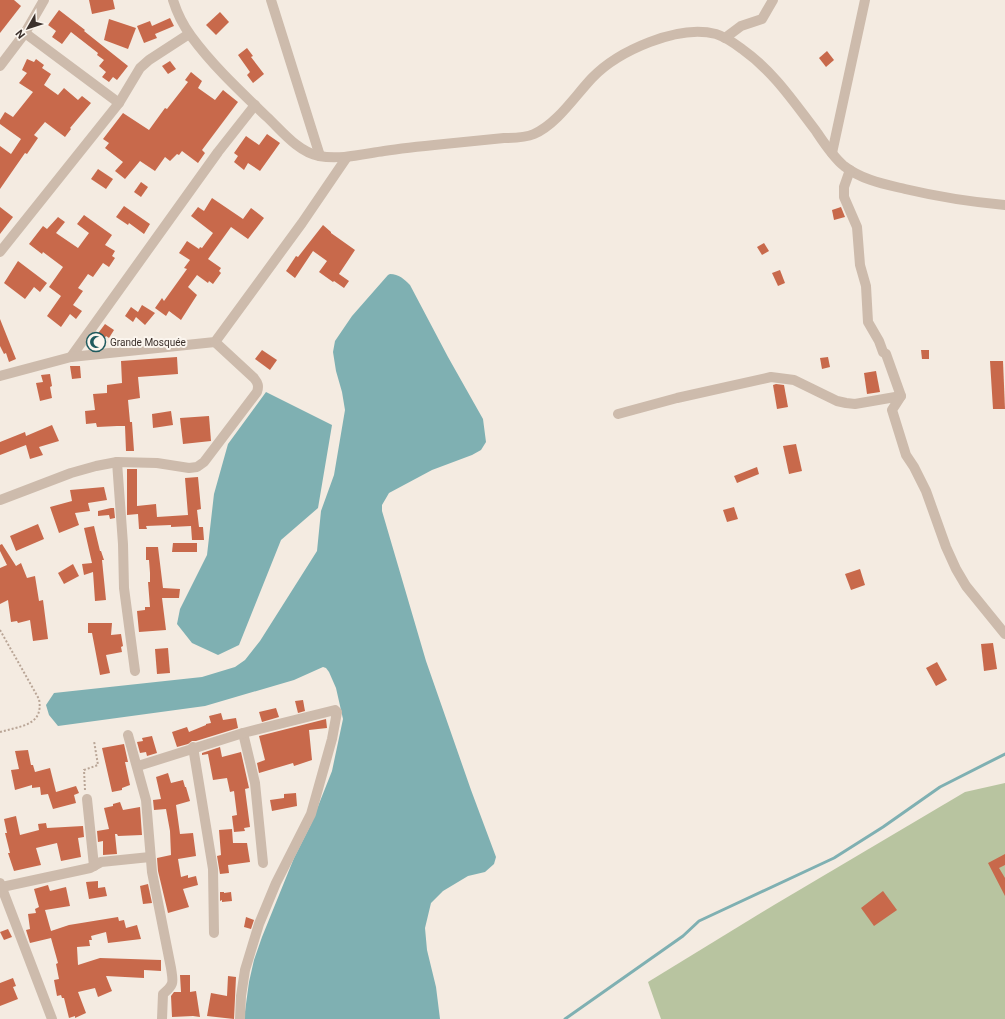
<svg xmlns="http://www.w3.org/2000/svg" width="1005" height="1019" font-family="Roboto,sans-serif">
<rect width="100%" height="100%" fill="#f4ebe1"/>
<polygon fill="#b8c4a0" points="1005,783 1005,1019 661,1019 648,982 774,905 965,792"/>
<g fill="#7fb0b2">
<path d="M390,274C399,274 404,279 410,285L448,357L483,419L486,442L481,450L472,455L432,470L389,493L382,505V511L426,661L471,790L496,857L494,864L485,872L468,876L443,891L431,903L425,928L427,950L436,987L440,1019H244L249,982L254,960L262,937L294,858L311,824L332,771L343,719L336,688L329,672L326,668L323,667L294,680L205,706L58,726L49,715L46,705L54,693L202,677L235,667L245,660L260,641L317,551L321,511L334,475L345,410L342,392L336,371L333,352L335,341L352,316L388,275Z"/>
<polygon points="266,392 332,425 318,508 281,540 239,645 218,655 192,643 177,624 180,609 207,555 214,494 228,444"/>
</g>
<g fill="none" stroke-linecap="round" stroke-linejoin="round">
<polyline stroke="#7fb0b2" stroke-width="3" points="565,1019 683,936 699,921 834,858 883,827 940,787 1005,754"/>
</g>
<g fill="#c8694b">
<polygon points="0,0 14,0 21,6 0,33"/>
<polygon points="89,0 113,0 115,9 92,14"/>
<polygon points="59,10 85,30 84,31 128,66 117,80 113,77 109,82 102,77 106,72 99,66 104,60 97,55 98,53 71,32 62,44 52,37 56,31 48,25"/>
<polygon points="220,12 229,22 216,35 206,25"/>
<polygon points="170,18 174,26 155,34 157,38 144,43 137,26 150,21 152,26"/>
<polygon points="109,19 136,28 128,49 104,40"/>
<polygon points="247,48 253,56 251,57 264,74 253,83 247,75 250,72 238,55"/>
<polygon points="827,51 834,60 826,67 819,58"/>
<polygon points="27,59 34,62 36,59 44,65 42,68 51,74 44,85 58,95 64,88 78,100 82,96 91,103 70,128 71,129 65,137 45,122 34,135 38,138 27,154 25,153 0,189 0,146 11,154 21,139 0,124 0,120 5,112 13,117 33,92 19,83 27,73 22,70"/>
<polygon points="170,61 176,69 168,74 162,66"/>
<polygon points="191,72 202,81 198,88 215,100 223,90 238,102 202,150 205,153 198,163 182,151 179,155 177,154 170,161 165,157 155,171 140,161 125,179 115,171 123,162 105,148 109,143 103,139 123,113 149,130 165,108 167,109 188,82 185,80"/>
<polygon points="267,134 280,143 260,171 248,163 244,170 234,162 238,156 234,153 246,136 259,145"/>
<polygon points="98,169 113,179 106,189 91,179"/>
<polygon points="141,182 148,187 141,197 134,192"/>
<polygon points="212,198 243,219 251,208 264,218 248,239 231,227 208,259 221,268 219,271 221,273 213,284 209,281 208,283 197,275 188,287 197,295 181,320 169,311 166,316 155,308 162,298 164,301 187,269 184,268 190,260 179,253 187,241 199,249 200,247 202,248 213,233 191,216 198,207 204,211"/>
<polygon points="124,206 150,224 144,234 129,223 128,225 116,217"/>
<polygon points="0,207 13,217 0,234"/>
<polygon points="841,207 845,217 834,220 832,210"/>
<polygon points="84,215 112,235 105,245 115,251 112,256 115,258 109,267 103,263 93,277 88,274 78,288 83,291 73,305 82,311 76,319 70,314 61,327 47,316 61,296 49,287 63,267 43,252 42,254 29,244 43,226 47,229 58,217 65,222 56,233 78,248 89,233 77,224"/>
<polygon points="323,225 331,232 331,233 355,250 339,274 349,281 344,288 334,281 333,282 319,272 327,261 313,251 295,278 286,271 296,256 298,257"/>
<polygon points="764,243 769,251 762,255 757,247"/>
<polygon points="18,261 47,283 40,292 34,287 25,299 4,283"/>
<polygon points="780,270 785,283 778,286 772,273"/>
<polygon points="142,305 155,313 145,325 136,317 133,322 125,316 131,307 138,312"/>
<polygon points="0,319 16,359 9,362 6,353 4,354 0,346"/>
<polygon points="105,324 114,330 109,338 106,336 98,348 90,342 95,335 96,336"/>
<polygon points="262,350 277,360 270,370 255,359"/>
<polygon points="921,350 929,350 929,359 922,359"/>
<polygon points="177,357 178,374 138,377 140,398 128,400 130,422 132,422 134,451 126,451 125,426 117,426 97,427 96,423 86,424 85,411 95,410 93,394 107,393 107,385 122,383 121,361"/>
<polygon points="828,357 830,367 822,369 820,358"/>
<polygon points="990,361 1003,361 1005,409 993,409"/>
<polygon points="70,366 80,366 81,378 72,379"/>
<polygon points="876,371 880,392 867,394 864,373"/>
<polygon points="50,374 52,386 50,387 52,398 40,401 36,383 43,382 41,375"/>
<polygon points="776,384 784,385 788,407 777,409 773,385"/>
<polygon points="171,411 173,425 153,428 152,414"/>
<polygon points="209,416 211,441 183,444 180,418"/>
<polygon points="52,425 59,441 39,447 43,455 30,459 26,445 0,455 0,442 25,432 26,436"/>
<polygon points="796,444 802,471 789,474 783,446"/>
<polygon points="757,467 759,474 737,483 734,476"/>
<polygon points="127,469 137,469 137,506 156,504 157,517 188,515 185,478 198,477 201,509 197,510 199,527 203,527 204,540 192,540 191,526 171,527 171,525 146,526 147,529 139,529 138,514 127,515"/>
<polygon points="104,487 107,500 88,503 90,511 75,513 79,525 59,533 50,507 72,501 70,490"/>
<polygon points="734,507 738,519 727,522 723,510"/>
<polygon points="111,508 114,508 115,518 110,519 109,515 98,516 98,511"/>
<polygon points="38,524 44,539 16,551 10,536"/>
<polygon points="94,526 100,551 101,551 104,560 102,560 106,600 95,601 93,572 84,575 82,564 92,563 84,528"/>
<polygon points="173,543 197,543 197,552 172,552"/>
<polygon points="2,544 16,566 21,563 27,578 35,576 39,601 43,600 48,639 33,641 30,620 18,623 17,621 11,622 8,600 0,604 0,568 7,565 0,551 0,545"/>
<polygon points="146,547 158,547 163,588 180,589 179,598 162,598 166,630 139,632 137,611 145,610 145,607 150,607 148,582 150,582 150,573 149,560 146,560"/>
<polygon points="73,564 79,576 64,584 58,573"/>
<polygon points="860,569 865,585 851,590 845,574"/>
<polygon points="88,623 112,623 111,635 121,634 123,646 121,647 122,652 106,655 110,673 100,675 92,633 88,633"/>
<polygon points="993,643 997,669 984,671 981,644"/>
<polygon points="168,648 170,673 157,674 155,649"/>
<polygon points="937,662 947,680 936,686 926,668"/>
<polygon points="303,700 305,711 298,713 295,701"/>
<polygon points="276,708 279,717 262,722 259,712"/>
<polygon points="221,713 223,720 236,718 238,728 196,741 192,741 188,744 177,747 172,732 187,727 189,732 206,725 206,724 211,723 209,716"/>
<polygon points="326,719 327,728 309,730 312,760 294,766 293,763 259,773 257,763 265,760 259,736"/>
<polygon points="152,736 157,753 147,756 146,752 140,753 137,742 143,741 142,738"/>
<polygon points="124,744 128,762 125,762 130,785 122,788 122,790 112,792 102,748"/>
<polygon points="220,747 222,757 241,752 249,788 245,789 250,827 244,828 245,831 234,832 232,816 237,815 234,791 230,792 227,778 213,780 208,754 202,755 202,753"/>
<polygon points="28,750 31,765 33,765 35,772 50,768 56,792 76,786 79,793 74,795 76,803 53,809 48,794 41,795 40,787 32,788 32,785 15,790 11,770 19,769 15,751"/>
<polygon points="168,773 171,783 183,780 185,787 186,787 190,801 176,805 180,834 193,833 196,856 178,859 181,877 188,875 188,878 196,876 198,885 183,889 189,907 168,913 158,871 157,858 171,855 170,831 166,809 154,810 153,800 161,799 156,777"/>
<polygon points="296,793 297,806 272,811 270,800 284,798 284,794"/>
<polygon points="120,802 123,810 140,807 142,835 118,836 117,834 115,834 117,854 103,855 103,841 98,842 97,831 109,829 104,808 113,806 113,804"/>
<polygon points="16,816 20,835 39,830 38,824 46,823 47,828 83,826 84,837 78,838 81,857 61,861 57,843 36,848 41,865 14,871 8,853 10,853 5,833 7,833 4,819"/>
<polygon points="232,829 233,843 247,843 250,862 228,865 229,873 220,874 217,856 221,855 219,830"/>
<polygon points="1005,854 1005,865 999,868 1005,878 1005,896 988,863"/>
<polygon points="98,881 98,888 105,887 107,896 89,899 86,882"/>
<polygon points="148,884 152,903 143,904 140,886"/>
<polygon points="48,885 50,891 66,887 70,906 45,910 51,931 69,925 118,917 119,921 124,920 126,928 137,925 141,939 108,943 106,932 91,936 92,940 89,940 90,946 77,947 78,965 100,958 161,960 161,971 144,970 144,978 106,976 112,991 98,997 95,988 78,992 86,1013 75,1018 75,1016 69,1018 64,998 62,998 61,995 57,996 54,980 59,979 56,964 58,963 51,938 30,943 26,930 30,929 28,914 36,913 35,909 39,907 34,889"/>
<polygon points="883,891 897,910 874,926 861,908"/>
<polygon points="220,892 224,892 224,893 231,892 232,901 222,902 222,900 220,901"/>
<polygon points="246,917 254,920 251,929 244,927"/>
<polygon points="8,929 12,937 4,940 0,932"/>
<polygon points="180,975 190,975 190,992 196,991 200,1017 193,1016 172,1017 171,996 174,992 181,992"/>
<polygon points="228,976 236,977 234,1019 207,1016 211,993 227,996"/>
<polygon points="13,978 16,986 13,987 18,999 0,1006 0,983"/>
</g>
<g fill="none" stroke-linecap="round" stroke-linejoin="round">
<g stroke="#b9a596" stroke-width="2" stroke-dasharray="2 2" stroke-linecap="butt">
<path d="M0,630L39,699C44,726 20,726 0,732"/>
<polyline points="85,790 84,770 98,765 94,741"/>
</g>
<g stroke="#cdbbac" stroke-width="10">
<path d="M173,0C177,13 183,25 191,36C213,66 240,91 267,117C281,130 298,152 319,156C340,160 363,154 384,151C404,148 424,146 444,144C464,142 484,140 504,138C514,138 525,138 534,134C557,124 575,96 592,78C618,51 678,24 716,34C726,37 734,43 742,49C773,71 793,101 816,131C824,143 833,157 844,166C862,180 884,184 905,189C939,197 971,202 1005,205"/>
<polyline points="271,0 320,156"/>
<polyline points="25,33 44,0"/>
<polyline points="725,38 741,26 762,19 773,0"/>
<polyline points="0,66 25,33 119,103"/>
<polyline points="832,153 865,0"/>
<polyline points="850,170 844,187 844,197 857,227 860,265 866,286 868,322 879,341 883,352 886,354 901,396 892,410 906,455 914,467 926,491 946,547 956,569 966,586 1005,634"/>
<polyline points="0,252 119,103 140,68 149,60 189,34"/>
<polyline points="71,357 218,152 255,105"/>
<polyline points="0,376 71,357 215,342 302,223 347,157"/>
<polyline points="618,414 677,398 771,377 794,380 837,401 846,403 855,404 901,396"/>
<polyline points="117,462 123,544 124,588 135,671"/>
<path d="M0,500L71,473L96,466L117,462L157,463L189,468L197,467L204,462L257,392C259,386 258,383 254,378L215,342"/>
<polyline points="243,733 255,783 263,863"/>
<path d="M128,735L146,800L152,872L171,968C173,982 175,984 163,994L162,1019"/>
<polyline points="193,747 213,869 214,933"/>
<polyline points="138,766 243,733 335,710 337,712 332,739 311,814 276,883 259,924 245,970 241,996 240,1019"/>
<polyline points="87,799 94,866"/>
<polyline points="0,883 52,1019"/>
<polyline points="2,887 90,868 101,862 150,857"/>
</g>
</g>
<defs>
<symbol id="mosque-ring" viewBox="-11 -11 22 22"><circle r="9.5" fill="#fbf5ee" stroke="#1f5a5e" stroke-width="1.5"/><path d="M3.5-4.9A6 6 0 1 0 3.5 4.9A5 5 0 1 1 3.5-4.9Z" fill="#1f5a5e"/></symbol>
</defs>
<g fill-rule="evenodd">
<use href="#mosque-ring" x="85" y="331" width="22" height="22"/>
</g>
<g text-anchor="middle" stroke-width="4" stroke-linejoin="round" paint-order="stroke">
<g font-size="10" fill="#3b302b" stroke="#fbf5ee" text-anchor="start">
<text x="110" y="346">Grande Mosquée</text>
</g>
</g>
<g transform="translate(28 28) rotate(231)" stroke="#fbf5ee" stroke-width="3" paint-order="stroke">
<path d="M0-3L7 15L0 10L-7 15Z" fill="#3b302b"/>
<text y="-6" font-size="11" font-weight="bold" text-anchor="middle" fill="#3b302b">N</text>
</g>
</svg>
